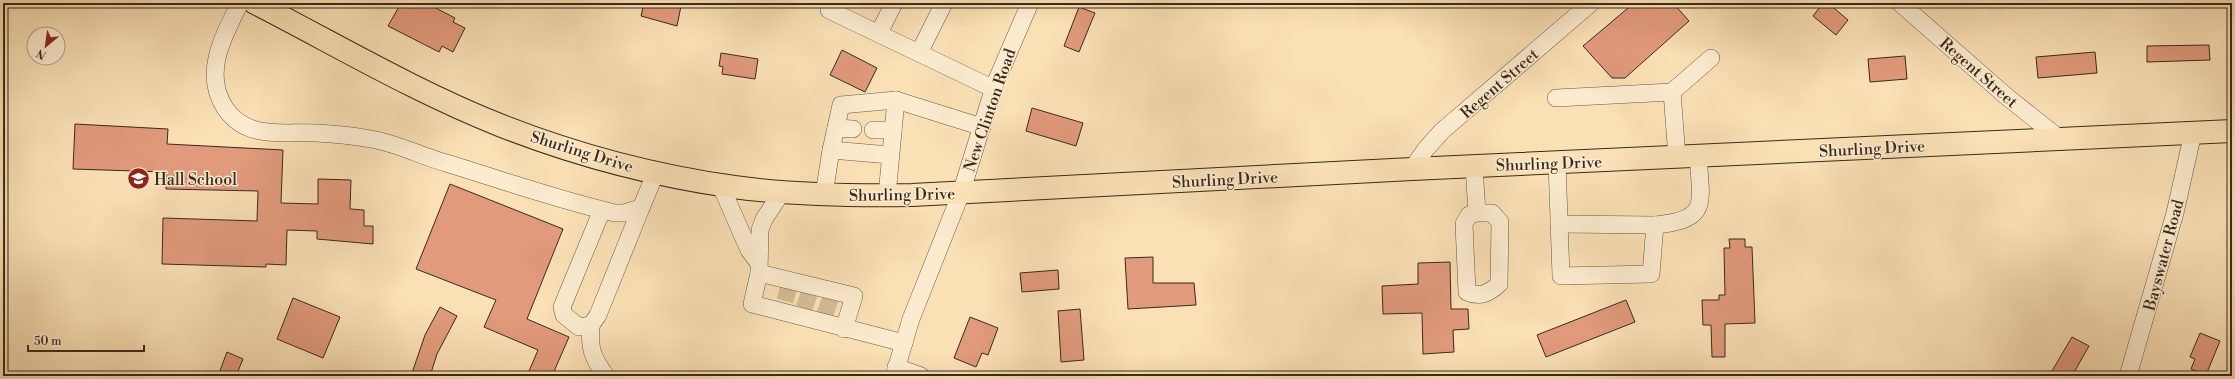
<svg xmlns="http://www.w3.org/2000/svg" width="2235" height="379" font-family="'Libre Bodoni',serif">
<rect width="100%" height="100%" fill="#fae0b5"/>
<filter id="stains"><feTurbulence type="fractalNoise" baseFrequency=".005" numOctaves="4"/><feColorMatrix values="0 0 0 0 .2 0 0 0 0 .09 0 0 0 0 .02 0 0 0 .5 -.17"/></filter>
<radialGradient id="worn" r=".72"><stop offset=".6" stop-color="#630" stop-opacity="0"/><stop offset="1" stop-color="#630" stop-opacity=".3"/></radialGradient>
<g fill="#e19a7c" stroke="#392a1c">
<polygon points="401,3 413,8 415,3 426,3 455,18 453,22 465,28 453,52 442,46 439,52 388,26"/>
<polygon points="644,3 667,3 681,6 677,26 641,16"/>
<polygon points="1634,3 1673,3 1689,21 1625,78 1612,78 1583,46"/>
<polygon points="1823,3 1828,3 1848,20 1836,35 1813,16"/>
<polygon points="1079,7 1095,13 1079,52 1064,46"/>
<polygon points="2209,45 2210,60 2147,62 2147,46"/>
<polygon points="842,50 877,68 865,92 830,75"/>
<polygon points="2095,52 2097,73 2038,78 2036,57"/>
<polygon points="721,53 758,59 755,79 722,74 723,67 719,66"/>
<polygon points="1905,56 1907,79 1870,82 1868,59"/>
<polygon points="1032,108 1083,123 1076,146 1026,131"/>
<polygon points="75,124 168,129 167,144 283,150 281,203 318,204 318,179 351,180 350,209 364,210 364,226 373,226 373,244 317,239 317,231 287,230 286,265 266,264 266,267 162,264 163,218 257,221 258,191 166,189 166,172 73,169"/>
<polygon points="450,184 563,229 527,319 569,337 552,376 527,376 538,350 484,327 496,300 416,269"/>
<polygon points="1729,239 1745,239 1745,247 1752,247 1755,323 1725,324 1725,357 1712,357 1711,325 1703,325 1702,300 1719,300 1719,295 1725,295 1724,248 1730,248"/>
<polygon points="1153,257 1153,283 1194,283 1196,305 1128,309 1125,258"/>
<polygon points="1450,262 1451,309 1468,309 1469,329 1453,330 1454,352 1423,354 1422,313 1383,314 1382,286 1418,284 1418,263"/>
<polygon points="1058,270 1059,289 1022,292 1020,273"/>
<polygon points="293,298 340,317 323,358 277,339"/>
<polygon points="1626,300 1635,322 1546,357 1537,335"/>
<polygon points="440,307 457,316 437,354 430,376 411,376 425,335"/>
<polygon points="1080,309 1084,360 1061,362 1058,311"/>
<polygon points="970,317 998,328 988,355 982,353 976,367 954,358"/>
<polygon points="2200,333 2220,341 2206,375 2191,369 2195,359 2190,357"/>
<polygon points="2072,337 2089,346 2072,376 2049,376"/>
<polygon points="227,352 243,359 236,376 218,376"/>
</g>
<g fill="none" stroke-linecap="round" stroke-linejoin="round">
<g stroke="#d3bc96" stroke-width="17" stroke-dasharray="17 8" stroke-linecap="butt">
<polyline points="785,301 789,286"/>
<polyline points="804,308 810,292"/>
<polyline points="825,314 831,297"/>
</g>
<defs>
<g id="minor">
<path d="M240,3C224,35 202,73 225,108C247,141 285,131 317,133C335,134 354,136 371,139C396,143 421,156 446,163C502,180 558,200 615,213H624L641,208L656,172"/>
<polyline points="1900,3 2006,96 2060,139"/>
<polyline points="829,10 994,89"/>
<polyline points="879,33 894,3"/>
<polyline points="919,53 944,3"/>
<polyline points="1672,92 1711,58"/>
<polyline points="1556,98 1672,92 1677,157"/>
<polyline points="836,128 853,129"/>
<polyline points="873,130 893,130"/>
<polyline points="831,150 841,105 896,100"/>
<path d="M1557,162L1561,276L1651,274L1655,225C1710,220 1701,203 1698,156"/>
<path d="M1474,166L1477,213L1469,215L1464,224L1467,292C1480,298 1489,293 1499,284L1500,222L1492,213H1477"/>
<polyline points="1412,169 1425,150 1442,131 1591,3"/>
<polyline points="720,184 749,250 758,262"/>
<polyline points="782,192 764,219 760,230 759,273 752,304 904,343"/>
<polyline points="824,194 831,150 890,155"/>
<polyline points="887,195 896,100 982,127"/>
<polyline points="602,210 562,307 564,315 579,327 591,325 598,315 641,208"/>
<polyline points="1559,224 1655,225"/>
<polyline points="759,273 854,296 844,329"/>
<path d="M591,325C589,348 592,357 606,376"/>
<polyline points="896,367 921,376"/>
<polyline points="894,376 911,319 961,193 995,84 1030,3"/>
<polyline points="2128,376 2175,213 2193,133"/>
</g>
<path id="major" d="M255,3C337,45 416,92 502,126C576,155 656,176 734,187C793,195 853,196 912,195L1412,169L2232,131"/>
</defs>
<use href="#minor" stroke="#695842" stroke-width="18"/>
<use href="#major" stroke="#392a1c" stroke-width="24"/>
<use href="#minor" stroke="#fcebcf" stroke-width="17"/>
<use href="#major" stroke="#fae0b5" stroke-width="22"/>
</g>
<defs>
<symbol id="school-disc" viewBox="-11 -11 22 22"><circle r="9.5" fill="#8f2418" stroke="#fcebcf"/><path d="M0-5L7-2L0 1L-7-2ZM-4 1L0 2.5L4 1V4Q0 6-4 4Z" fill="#fff"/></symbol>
</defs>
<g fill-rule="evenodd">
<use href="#school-disc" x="126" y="166" width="25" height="25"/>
</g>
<g text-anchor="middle" stroke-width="3" stroke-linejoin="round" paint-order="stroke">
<g font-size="16" fill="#392a1c" stroke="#fcebcf">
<text transform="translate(1979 72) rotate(41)" y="6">Regent Street</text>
<text transform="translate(1499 83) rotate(-41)" y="6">Regent Street</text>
<text transform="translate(989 110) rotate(-71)" y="6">New Clinton Road</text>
<text transform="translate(1872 148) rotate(-3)" y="6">Shurling Drive</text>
<text transform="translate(582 151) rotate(17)" y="6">Shurling Drive</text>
<text transform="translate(1549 163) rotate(-2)" y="6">Shurling Drive</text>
<text transform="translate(1225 179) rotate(-3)" y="6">Shurling Drive</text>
<text transform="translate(902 194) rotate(-1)" y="6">Shurling Drive</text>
<text transform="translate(2163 255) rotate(-75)" y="6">Bayswater Road</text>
</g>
<g font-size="16" fill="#392a1c" stroke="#fcebcf" text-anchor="start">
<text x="154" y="185">Hall School</text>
</g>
</g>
<rect width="2235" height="379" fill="none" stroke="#fae0b5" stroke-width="16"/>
<rect x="4" y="4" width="2227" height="371" fill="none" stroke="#392a1c" stroke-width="2"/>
<rect x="8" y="8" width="2219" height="363" fill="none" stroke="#392a1c"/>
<g transform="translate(46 46) rotate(209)"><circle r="19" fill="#fcebcf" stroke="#ae9e87"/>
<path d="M0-3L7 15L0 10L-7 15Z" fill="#8f2418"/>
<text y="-6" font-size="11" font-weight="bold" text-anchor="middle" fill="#392a1c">N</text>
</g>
<path d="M28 345v6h116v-6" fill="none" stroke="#392a1c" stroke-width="2"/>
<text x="34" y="345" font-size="12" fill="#392a1c" stroke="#fcebcf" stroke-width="3" paint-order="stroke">50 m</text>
<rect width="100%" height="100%" filter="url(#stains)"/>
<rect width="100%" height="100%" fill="url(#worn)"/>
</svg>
